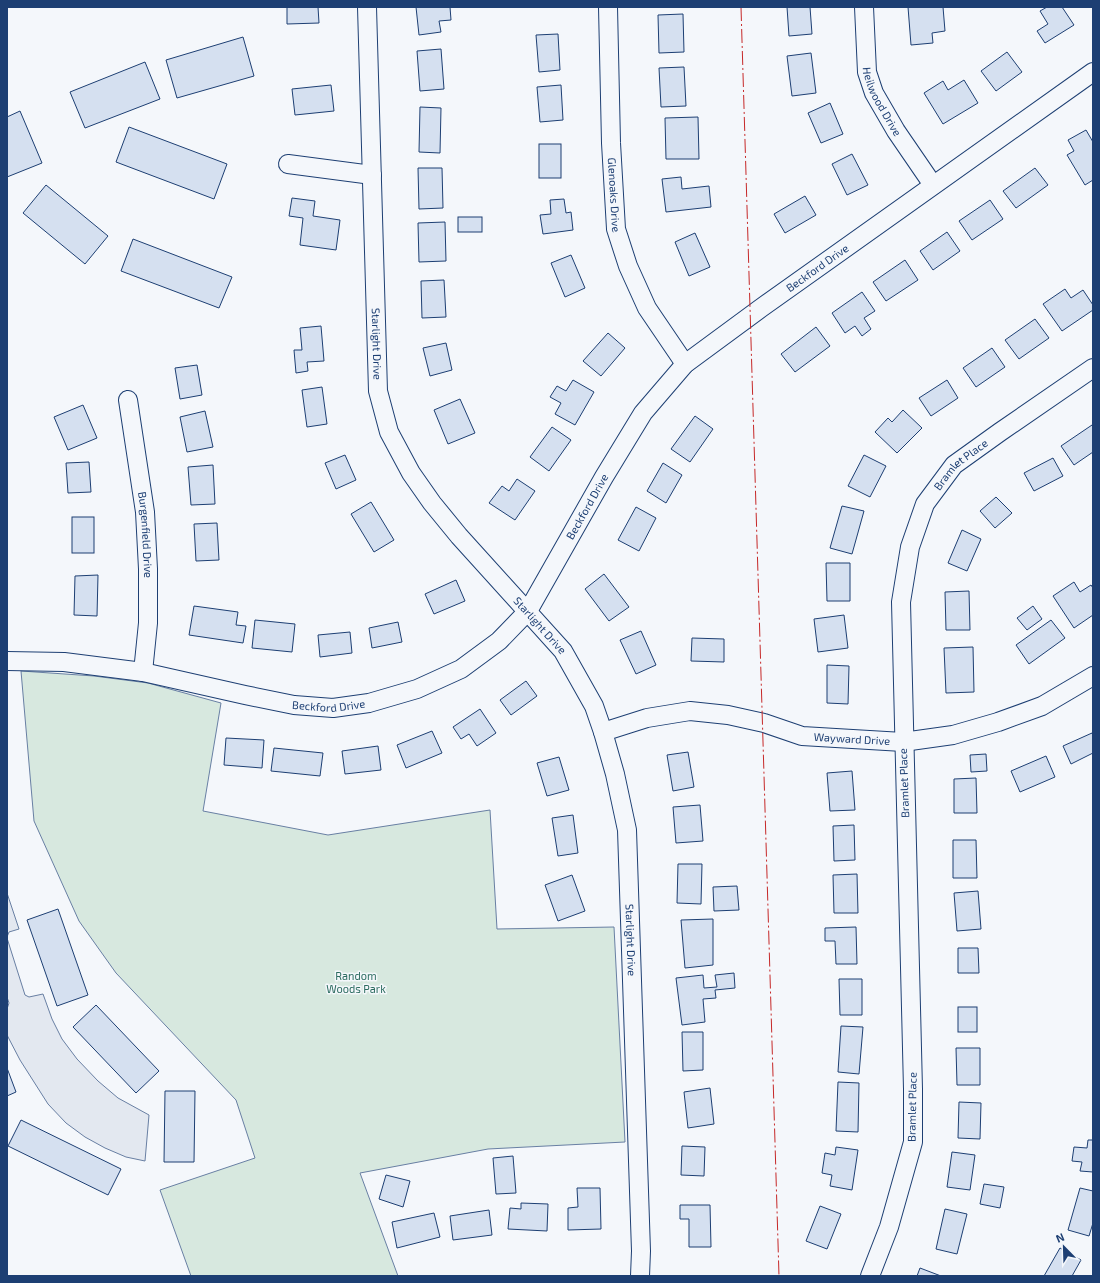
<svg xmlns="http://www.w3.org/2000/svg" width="1100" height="1283" font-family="'Exo 2',sans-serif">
<rect width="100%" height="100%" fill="#f4f7fb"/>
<polygon fill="#d7e8df" stroke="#687fa3" points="21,671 94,676 148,683 221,703 203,811 328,835 490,810 497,929 614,927 625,1142 488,1149 360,1173 398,1276 191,1276 160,1190 255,1158 236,1100 116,973 79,921 34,821"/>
<g fill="#e3e8f0" stroke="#687fa3">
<polygon points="7,893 19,929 9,932 7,937"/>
<polygon points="7,938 25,995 29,997 43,994 52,1019 62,1039 77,1059 98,1081 118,1098 149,1115 145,1161 126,1157 105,1148 85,1137 66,1123 48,1104 20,1060 7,1035 7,1009 9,1003 7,997"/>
</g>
<g fill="#d5e0f0" stroke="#1d3f73">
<polygon points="287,7 318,7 319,23 287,24"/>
<polygon points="416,7 450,7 451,20 439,21 441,32 419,35"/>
<polygon points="787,7 810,7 812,34 789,36"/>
<polygon points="908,7 943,7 945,31 932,33 933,43 911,45"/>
<polygon points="1047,7 1062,7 1074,25 1045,43 1037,31 1048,24 1040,11"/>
<polygon points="683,14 684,52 659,53 658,15"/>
<polygon points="558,34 560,70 539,72 536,35"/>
<polygon points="243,37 254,76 177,98 166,60"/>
<polygon points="441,49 444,89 420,91 417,51"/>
<polygon points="1007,52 1022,72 996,91 981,71"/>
<polygon points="811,53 816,93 792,96 787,56"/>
<polygon points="145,62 160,99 85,128 70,92"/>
<polygon points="684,67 686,106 661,107 659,68"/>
<polygon points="964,80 978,103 943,124 924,93 943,81 948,90"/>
<polygon points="331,85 334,111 295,115 292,89"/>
<polygon points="561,85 563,120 540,122 537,87"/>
<polygon points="830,103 843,134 821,143 808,113"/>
<polygon points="420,107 441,108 440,153 419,152"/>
<polygon points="20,111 42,163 7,177 7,117"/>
<polygon points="698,117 699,159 666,159 665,118"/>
<polygon points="129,127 227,164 214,199 116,162"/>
<polygon points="1086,130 1093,142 1093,180 1085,185 1067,155 1074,151 1068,140"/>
<rect x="539" y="144" width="22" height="34"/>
<polygon points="852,154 868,185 847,195 832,164"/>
<polygon points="418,168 442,168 443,208 419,209"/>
<polygon points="1035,168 1048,185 1016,208 1003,191"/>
<polygon points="681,177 682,189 709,186 711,207 666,212 662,179"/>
<polygon points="46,185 108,236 85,264 23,213"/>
<polygon points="805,196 816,215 785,233 774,214"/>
<polygon points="292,198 315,201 313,216 340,220 336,250 300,245 303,218 289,216"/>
<polygon points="564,199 566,213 571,212 573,230 543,234 540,215 551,214 550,200"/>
<polygon points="990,200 1003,219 972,240 959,221"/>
<rect x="458" y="217" width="24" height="15"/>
<polygon points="445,222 446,261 419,262 418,223"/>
<polygon points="947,232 960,251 933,270 920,251"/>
<polygon points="695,233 710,267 689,276 675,242"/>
<polygon points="133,239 232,277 219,308 121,271"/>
<polygon points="571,255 585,288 565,297 551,263"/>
<polygon points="905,260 918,280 886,301 873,282"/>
<polygon points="444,280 446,317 422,318 421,281"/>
<polygon points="1065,289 1071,298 1083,290 1093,305 1093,310 1062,331 1043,304"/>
<polygon points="862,292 875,311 864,318 871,329 862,336 855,326 845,333 832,313"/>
<polygon points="1035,319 1049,338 1019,359 1005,340"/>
<polygon points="321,326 324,361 307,362 308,371 296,373 294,350 302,350 300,328"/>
<polygon points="816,327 830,346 795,372 781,354"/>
<polygon points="608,333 625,348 601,376 583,361"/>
<polygon points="446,343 452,370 430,376 423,348"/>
<polygon points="992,348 1005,367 976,387 963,368"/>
<polygon points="197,365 202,395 180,399 175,368"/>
<polygon points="573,380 594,392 575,425 555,414 561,403 550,397 557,386 566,391"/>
<polygon points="947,380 958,398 931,416 919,398"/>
<polygon points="322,387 327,424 307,427 302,390"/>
<polygon points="460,399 475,433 448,444 434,410"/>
<polygon points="83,405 97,438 68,450 54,417"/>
<polygon points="903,410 922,428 897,453 875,432 888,418 892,422"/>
<polygon points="205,411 213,447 187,452 180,417"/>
<polygon points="695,416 713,429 690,462 671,449"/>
<polygon points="1092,425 1093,427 1093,452 1074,465 1061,446"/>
<polygon points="552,427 571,440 549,471 530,457"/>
<polygon points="345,455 356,480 336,489 325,463"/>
<polygon points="864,455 886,466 870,497 848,486"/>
<polygon points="1053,458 1063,476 1034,491 1024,473"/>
<polygon points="89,462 91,492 68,493 66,463"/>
<polygon points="663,463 682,475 666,503 647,491"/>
<polygon points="213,465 215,504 191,505 188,467"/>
<polygon points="517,479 535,491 515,520 489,503 502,486 509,491"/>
<polygon points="996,497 1012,513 995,528 980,511"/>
<polygon points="371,502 394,540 374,552 351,514"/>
<polygon points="842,506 864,511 852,554 830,548"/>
<polygon points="636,507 656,518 639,551 618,540"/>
<rect x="72" y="517" width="22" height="36"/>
<polygon points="217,523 219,560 196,561 194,524"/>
<polygon points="962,530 981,539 967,571 948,563"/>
<polygon points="826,563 850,563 850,601 827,601"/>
<polygon points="604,574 629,607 609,621 585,589"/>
<polygon points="98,575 97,616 74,615 75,576"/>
<polygon points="456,580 465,601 434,614 425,594"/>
<polygon points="1074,582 1080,592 1091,585 1093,588 1093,615 1074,628 1053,596"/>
<polygon points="969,591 970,630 946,630 945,592"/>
<polygon points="194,606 238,612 236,625 246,626 243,643 189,635"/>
<polygon points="1033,606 1042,619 1027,630 1017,618"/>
<polygon points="844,615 848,648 818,652 814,619"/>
<polygon points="255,620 295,624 292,652 252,648"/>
<polygon points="1051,620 1065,638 1029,664 1016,645"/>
<polygon points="398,622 402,642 372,648 369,628"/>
<polygon points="641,631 656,665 636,674 620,640"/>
<polygon points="350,632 352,653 320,657 318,635"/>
<polygon points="692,638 724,639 724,662 691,661"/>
<polygon points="973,647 974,692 946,693 944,648"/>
<polygon points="827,665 849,666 848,704 827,703"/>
<polygon points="526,681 537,696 511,715 500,700"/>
<polygon points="480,709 496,733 477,746 469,734 461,739 453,727"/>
<polygon points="432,731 442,753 406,768 397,745"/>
<polygon points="1092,733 1093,736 1093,753 1071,764 1063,746"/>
<polygon points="226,738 264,740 262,768 224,765"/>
<polygon points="378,746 381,770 345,774 342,751"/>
<polygon points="274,748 323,753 320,776 271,771"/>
<polygon points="688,752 694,787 673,791 667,755"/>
<polygon points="986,754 987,771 971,772 970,755"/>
<polygon points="1046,756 1055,777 1020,792 1011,771"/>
<polygon points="559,757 569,790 547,796 537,763"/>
<polygon points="852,771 855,810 830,811 827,773"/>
<polygon points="976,778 977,813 954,813 954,779"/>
<polygon points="700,805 703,841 676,843 673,807"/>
<polygon points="573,815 578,853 558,856 552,818"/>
<polygon points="854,825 855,860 834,861 833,826"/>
<polygon points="953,840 976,840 977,878 953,878"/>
<polygon points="678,864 702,864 701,904 677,903"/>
<polygon points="857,874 858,913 834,913 833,875"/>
<polygon points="572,875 585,911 558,921 545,885"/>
<polygon points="737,886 739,910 714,911 713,887"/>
<polygon points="978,891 981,929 957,931 954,893"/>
<polygon points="58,909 88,995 57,1006 27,920"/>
<polygon points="713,919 713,965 685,968 681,920"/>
<polygon points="856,927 857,964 836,964 835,941 825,941 825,928"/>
<polygon points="958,948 978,948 979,973 958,973"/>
<polygon points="734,973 735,988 715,990 716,998 703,999 705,1022 682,1025 676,978 703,975 704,988 717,987 715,975"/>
<polygon points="839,979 862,979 862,1015 840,1015"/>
<polygon points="96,1005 159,1071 136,1093 73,1027"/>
<rect x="958" y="1007" width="19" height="25"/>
<polygon points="841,1026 863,1027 859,1074 838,1072"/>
<polygon points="682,1032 703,1032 703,1070 683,1071"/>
<polygon points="956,1048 980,1048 980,1085 957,1085"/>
<polygon points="7,1068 16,1092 7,1096"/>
<polygon points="838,1082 859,1083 858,1132 836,1131"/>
<polygon points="710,1088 714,1124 688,1128 684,1092"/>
<polygon points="165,1091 195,1091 194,1162 164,1162"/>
<polygon points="959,1102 981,1103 980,1139 958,1138"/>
<polygon points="21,1120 121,1169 108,1195 8,1146"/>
<polygon points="1088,1140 1093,1140 1093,1172 1080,1171 1082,1162 1072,1161 1074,1147 1087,1148"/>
<polygon points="682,1146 705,1147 704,1176 681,1175"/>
<polygon points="836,1147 858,1150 852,1190 830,1186 832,1175 822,1173 825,1153 835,1155"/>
<polygon points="952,1152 975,1155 970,1190 947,1187"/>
<polygon points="513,1156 516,1193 496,1194 493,1158"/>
<polygon points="386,1175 410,1181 403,1207 379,1199"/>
<polygon points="984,1184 1004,1187 1000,1208 980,1204"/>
<polygon points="577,1188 600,1188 601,1229 568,1230 568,1208 578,1207"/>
<polygon points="1080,1188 1093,1191 1093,1223 1089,1236 1068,1230"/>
<polygon points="521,1203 548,1204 547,1231 508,1229 510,1208 521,1209"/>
<polygon points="680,1205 710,1205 711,1247 689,1247 689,1219 680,1219"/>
<polygon points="820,1206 841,1214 827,1249 806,1241"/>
<polygon points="945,1209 967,1214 957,1254 936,1249"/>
<polygon points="489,1210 492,1235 453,1240 450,1216"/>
<polygon points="434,1213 440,1237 397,1248 392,1222"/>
<polygon points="1060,1248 1081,1260 1072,1276 1044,1276"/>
<polygon points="920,1268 941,1276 917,1276"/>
</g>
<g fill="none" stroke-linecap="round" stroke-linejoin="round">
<defs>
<g id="minor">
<path id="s1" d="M367,7L378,391L389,432L411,473L432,503L459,536L563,651L594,706L603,732L615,774L627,830L641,1251L640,1276"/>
<path id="s2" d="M608,7L611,143L616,229L628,266L647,308L685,364"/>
<path id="s3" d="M864,7L867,72L874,93L896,131L933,185"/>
<polyline points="288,164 372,175"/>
<path id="s4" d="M128,400L145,512L148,569V623L143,672"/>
<path id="s5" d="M7,661L64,662L143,672L245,695L294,705L333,708L369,703L417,689L461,669L499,641L528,611L604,477L643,413L685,364L761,308L1093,72"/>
<path id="s6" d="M603,732L647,718L690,711L728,715L764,723L802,736L903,742L953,735L998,722L1042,706L1093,676"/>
<path id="s7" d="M870,1276L889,1227L913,1142V1089L901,602L910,547L925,504L954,465L1000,432L1093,368"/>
</g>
</defs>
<use href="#minor" stroke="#1d3f73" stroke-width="20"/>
<use href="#minor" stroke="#f4f7fb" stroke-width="18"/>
<polyline stroke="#c62828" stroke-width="1" stroke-dasharray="14 3 2 3" stroke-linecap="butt" points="741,7 779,1276"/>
</g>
<g text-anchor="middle" stroke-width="3" stroke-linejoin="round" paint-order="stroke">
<g font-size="11" fill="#1d3f73" stroke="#f4f7fb">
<text dy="4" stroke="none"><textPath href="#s3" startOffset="98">Heilwood Drive</textPath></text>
<text dy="4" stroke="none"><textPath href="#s2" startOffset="188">Glenoaks Drive</textPath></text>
<text dy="4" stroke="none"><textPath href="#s5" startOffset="1011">Beckford Drive</textPath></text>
<text dy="4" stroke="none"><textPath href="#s1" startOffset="337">Starlight Drive</textPath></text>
<text dy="4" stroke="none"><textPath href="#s7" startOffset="836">Bramlet Place</textPath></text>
<text dy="4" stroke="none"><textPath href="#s5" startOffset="674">Beckford Drive</textPath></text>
<text dy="4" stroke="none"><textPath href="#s4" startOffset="136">Burgenfield Drive</textPath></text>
<text dy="4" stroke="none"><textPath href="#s1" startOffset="673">Starlight Drive</textPath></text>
<text dy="4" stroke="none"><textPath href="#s5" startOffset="326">Beckford Drive</textPath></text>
<text dy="4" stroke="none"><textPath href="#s6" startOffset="255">Wayward Drive</textPath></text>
<text transform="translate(904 783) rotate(-92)" y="4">Bramlet Place</text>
<text dy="4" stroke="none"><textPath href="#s1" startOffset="1009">Starlight Drive</textPath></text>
<text transform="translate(912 1107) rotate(-89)" y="4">Bramlet Place</text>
</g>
<g font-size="11" fill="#2c6c60" stroke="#f4f7fb">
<text x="356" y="980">Random<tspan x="356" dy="13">Woods Park</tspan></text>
</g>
</g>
<rect width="1100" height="1283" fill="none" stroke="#1d3f73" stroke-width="16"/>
<g transform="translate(1064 1247) rotate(337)" stroke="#f4f7fb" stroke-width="3" paint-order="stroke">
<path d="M0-3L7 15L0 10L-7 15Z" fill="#1d3f73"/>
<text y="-6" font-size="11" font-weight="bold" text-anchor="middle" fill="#1d3f73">N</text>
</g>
</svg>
